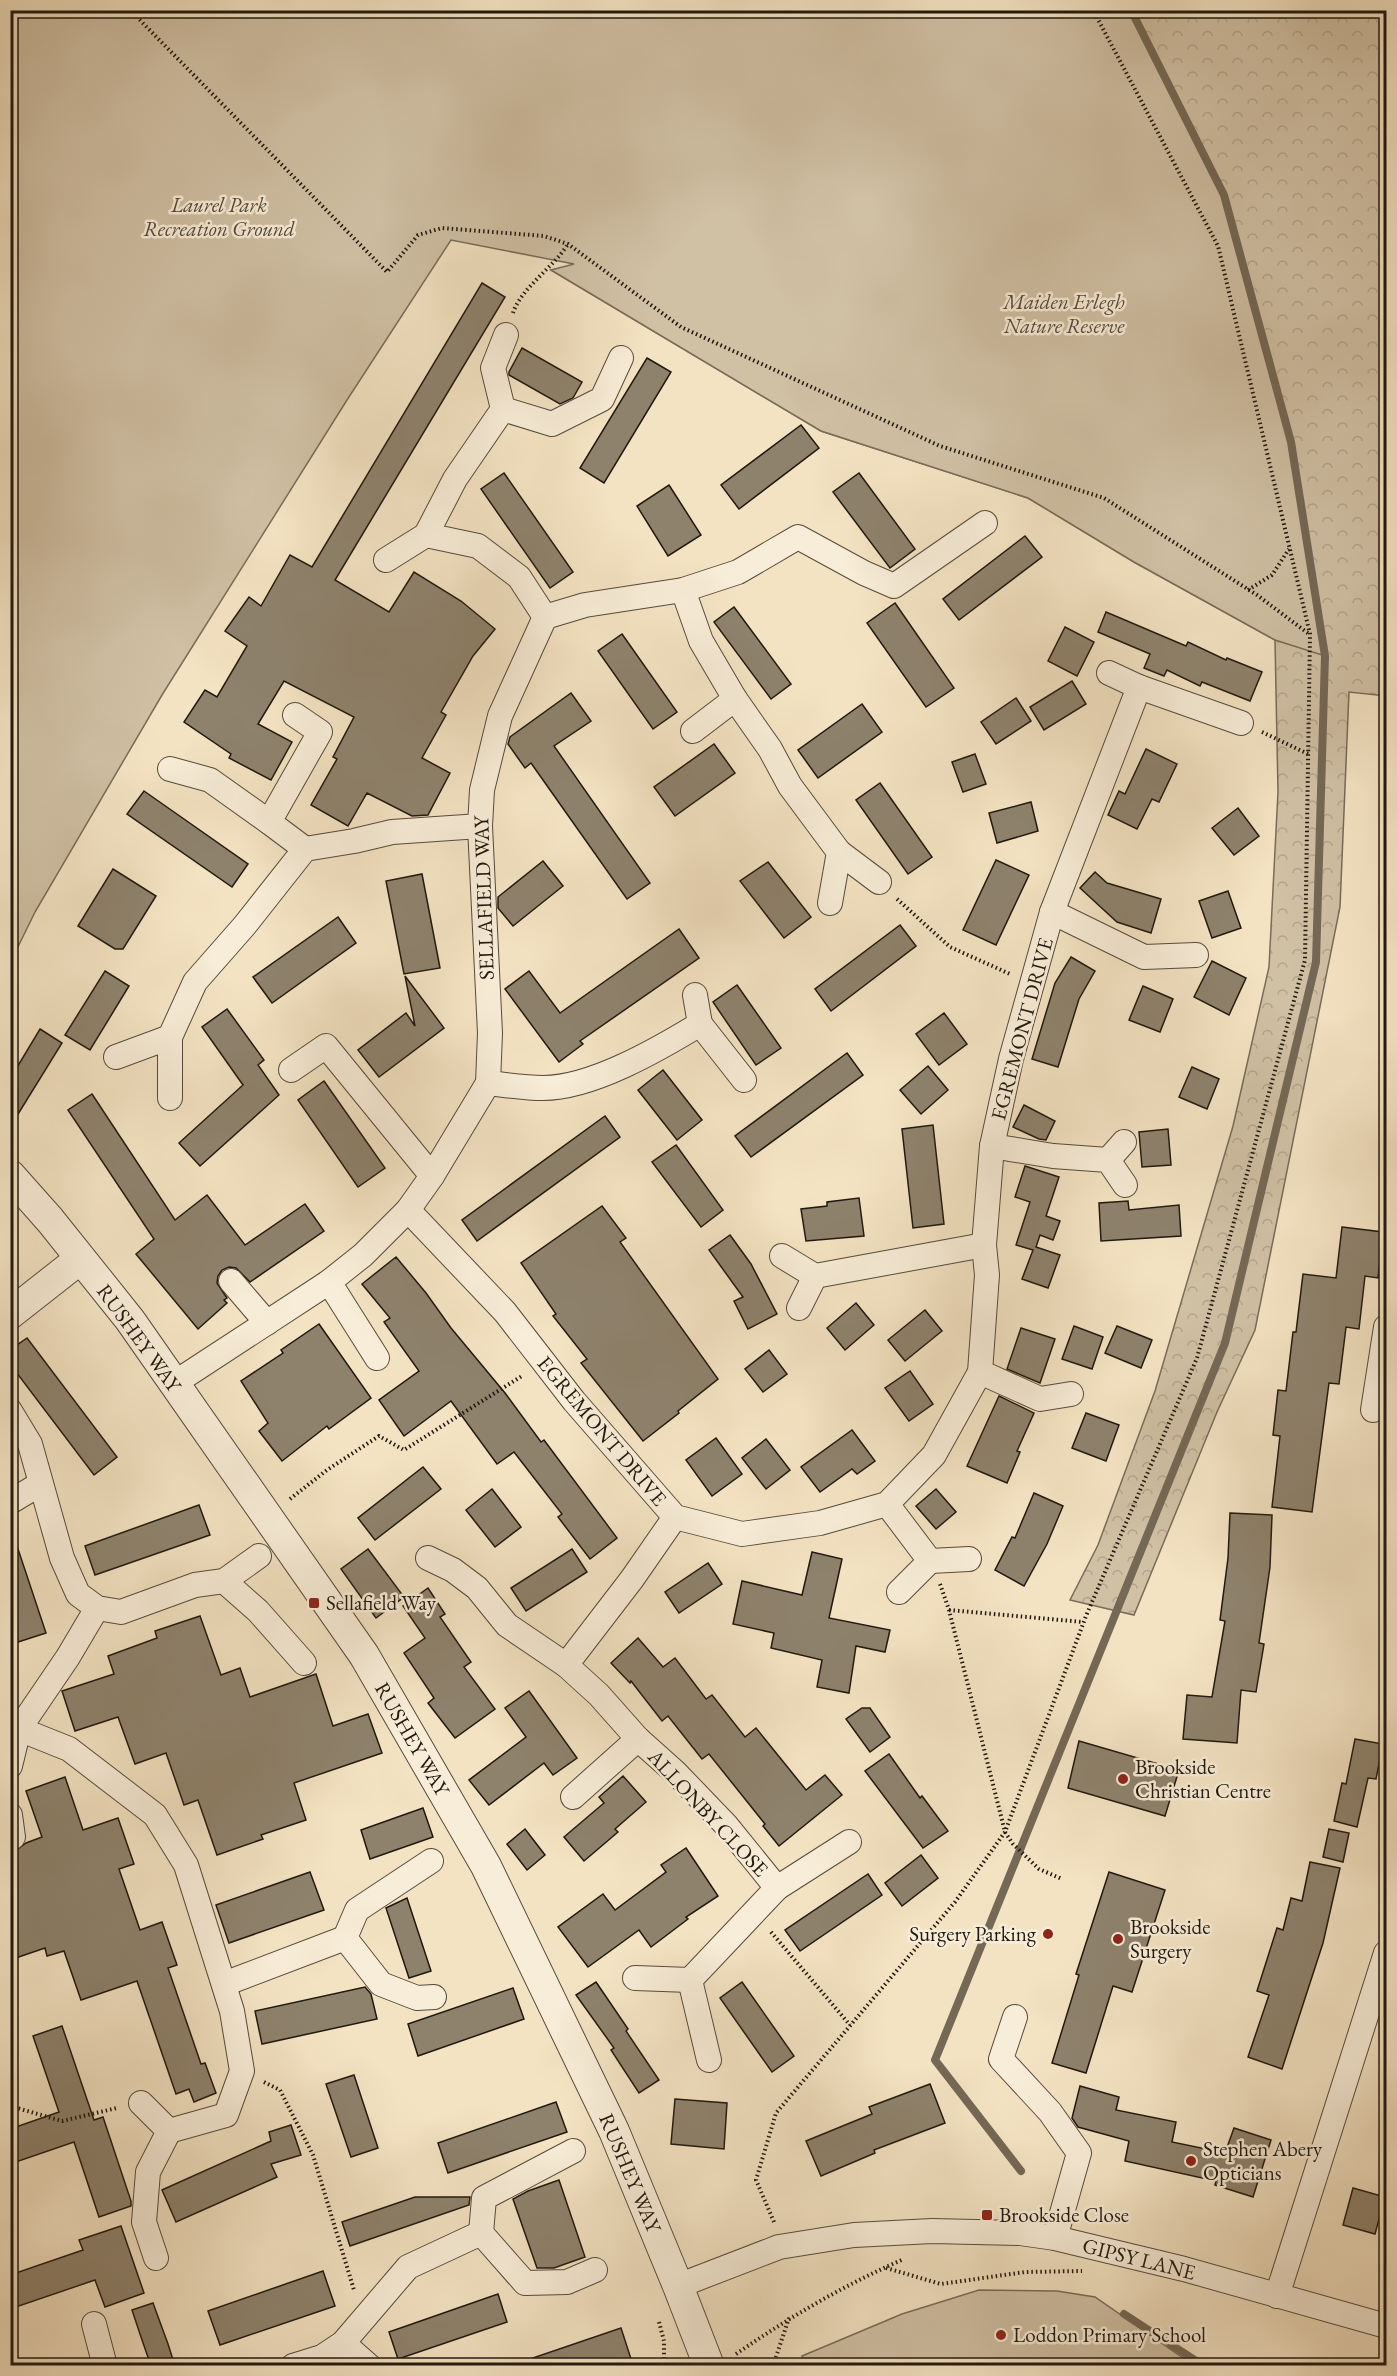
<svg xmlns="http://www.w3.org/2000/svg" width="1397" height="2376" font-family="'EB Garamond',serif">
<defs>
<pattern id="forest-crowns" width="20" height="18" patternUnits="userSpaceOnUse" patternTransform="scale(1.5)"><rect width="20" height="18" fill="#d0c0a4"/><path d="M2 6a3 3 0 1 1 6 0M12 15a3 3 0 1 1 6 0" fill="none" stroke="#b2a48c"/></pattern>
</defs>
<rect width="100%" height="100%" fill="#f4e3c3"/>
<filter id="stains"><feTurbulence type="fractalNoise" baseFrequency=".00333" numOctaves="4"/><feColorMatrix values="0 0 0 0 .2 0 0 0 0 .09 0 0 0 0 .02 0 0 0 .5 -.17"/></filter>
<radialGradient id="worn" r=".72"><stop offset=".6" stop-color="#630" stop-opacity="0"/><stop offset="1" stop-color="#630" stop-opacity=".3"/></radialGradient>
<polygon fill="url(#forest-crowns)" stroke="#786c5a" stroke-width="1.5" points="997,11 1386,11 1386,696 1349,692 1340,907 1255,1330 1217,1412 1134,1615 1070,1600 1098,1545 1155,1391 1233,1126 1269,967 1278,792 1275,640 1134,562 1028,498 821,431 551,270 576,265"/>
<g fill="#d0c0a4" stroke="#786c5a" stroke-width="1.5">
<polygon points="11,10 1131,11 1224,195 1291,442 1325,656 1275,640 1134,562 1028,498 821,431 551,270 574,264 451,240 347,400 162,695 35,912 11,961"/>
<polygon points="979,2290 1057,2291 1095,2297 1193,2365 805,2365 802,2356 902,2314"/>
</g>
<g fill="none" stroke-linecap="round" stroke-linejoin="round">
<g stroke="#746856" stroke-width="8">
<polyline points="1021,2171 935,2060 1225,1343 1316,962 1325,656 1291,442 1224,195 1131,10"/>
<polyline points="1124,2314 1204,2366"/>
</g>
</g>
<g fill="#8e826d" stroke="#20180f" stroke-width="1.5">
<polygon points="482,283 505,297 335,580 389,612 414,572 461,601 495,629 473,656 441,712 446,715 422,758 450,773 428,815 412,816 367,793 348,826 311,805 337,759 333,757 354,717 284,681 258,724 292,742 271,780 229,758 231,754 184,722 205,690 217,697 247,646 225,631 249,597 261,606 290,555 312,567"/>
<polygon points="522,348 582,382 573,398 560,404 509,375 509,372"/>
<polygon points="647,358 671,372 604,483 580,468"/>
<polygon points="801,425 819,448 739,509 721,485"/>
<polygon points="504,473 573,572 550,588 481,489"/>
<polygon points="859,473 915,549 890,568 833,492"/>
<polygon points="669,485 701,535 668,556 637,506"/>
<polygon points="1025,536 1042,557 959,620 943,599"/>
<polygon points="895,603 954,688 926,707 867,623"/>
<polygon points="734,607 791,684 771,699 714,622"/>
<polygon points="1106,612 1186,646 1188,642 1226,660 1227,658 1262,672 1250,701 1202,682 1200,686 1167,670 1164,676 1144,668 1150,654 1098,632"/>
<polygon points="1065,627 1094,642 1077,676 1048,661"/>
<polygon points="622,634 677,712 653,729 598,651"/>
<polygon points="1072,681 1086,704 1044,730 1030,707"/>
<polygon points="571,693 591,721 554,746 650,883 627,899 531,763 525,768 508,744 510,737"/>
<polygon points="1016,698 1031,721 996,744 981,722"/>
<polygon points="862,704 882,732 818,778 798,750"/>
<polygon points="714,744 735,773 675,816 654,787"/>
<polygon points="1146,749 1177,764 1159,802 1152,799 1137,829 1108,815 1119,791 1125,794"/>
<polygon points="975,754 986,784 963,792 952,762"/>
<polygon points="880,783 932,857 908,874 856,800"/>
<polygon points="144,791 248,864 232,887 127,814"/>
<polygon points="1031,802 1038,831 997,843 989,813"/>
<polygon points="1238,808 1259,836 1234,855 1212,828"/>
<polygon points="996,860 1029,875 996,945 963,930"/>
<polygon points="543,861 563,886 513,926 498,908 498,897"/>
<polygon points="768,862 811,917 784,938 740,881"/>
<polygon points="113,869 156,896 123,949 115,949 78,926"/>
<polygon points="1095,872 1107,883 1161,899 1151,933 1117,922 1080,888"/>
<polygon points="422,874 440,968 404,974 386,881"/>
<polygon points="1228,891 1241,928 1212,938 1199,901"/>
<polygon points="338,917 356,943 272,1003 253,977"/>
<polygon points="900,925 916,946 831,1011 815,989"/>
<polygon points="679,929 699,958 580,1041 583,1044 559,1062 505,989 529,971 560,1013"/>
<polygon points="1071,957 1095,971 1079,999 1058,1067 1032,1059 1055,983"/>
<polygon points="1212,961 1246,978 1229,1015 1194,997"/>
<polygon points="105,971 129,986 90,1050 65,1035"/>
<polygon points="405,976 444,1028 379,1077 358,1050 406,1013 415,1026"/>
<polygon points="737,985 781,1048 756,1065 713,1002"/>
<polygon points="1143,986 1173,999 1160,1032 1129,1020"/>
<polygon points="227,1009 264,1060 258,1065 279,1095 200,1166 179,1143 243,1085 202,1027"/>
<polygon points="944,1013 967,1044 939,1065 916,1034"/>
<polygon points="40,1029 62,1043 10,1127 10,1079"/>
<polygon points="847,1053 863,1075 751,1157 735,1136"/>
<polygon points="928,1066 948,1090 921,1114 900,1090"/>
<polygon points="1192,1067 1219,1079 1207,1109 1179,1097"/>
<polygon points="663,1070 702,1120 677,1140 638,1090"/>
<polygon points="324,1081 385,1168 358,1187 298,1100"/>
<polygon points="92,1094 175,1220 207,1195 245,1245 305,1204 324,1231 250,1282 236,1268 229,1267 222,1270 218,1276 217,1283 227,1298 224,1300 227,1303 198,1329 136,1254 154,1239 68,1110"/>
<polygon points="1024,1105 1055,1121 1046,1140 1039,1139 1013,1127"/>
<polygon points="605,1116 620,1137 477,1241 462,1220"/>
<polygon points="933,1125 944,1224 913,1228 902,1129"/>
<polygon points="1168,1129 1171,1165 1142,1167 1139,1132"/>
<polygon points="676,1145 723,1210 701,1227 652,1162"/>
<polygon points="1025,1166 1059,1177 1046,1216 1060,1221 1053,1240 1040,1235 1036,1247 1060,1255 1048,1288 1022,1279 1033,1250 1016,1245 1030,1202 1015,1197"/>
<polygon points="859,1198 864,1236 806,1241 801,1209 827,1206 827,1202"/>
<polygon points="1128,1201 1129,1210 1179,1205 1181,1236 1101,1241 1099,1203"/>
<polygon points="602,1206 626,1238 620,1242 718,1379 678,1411 679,1413 643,1441 581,1363 587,1359 553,1316 556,1314 521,1263"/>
<polygon points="1342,1227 1383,1232 1378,1278 1365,1276 1359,1329 1346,1327 1339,1384 1329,1383 1312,1512 1272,1507 1280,1436 1273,1435 1278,1390 1286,1391 1293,1332 1296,1332 1303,1274 1336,1278"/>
<polygon points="730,1235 751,1264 777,1314 748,1329 734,1301 743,1297 709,1250"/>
<polygon points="396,1257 426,1293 451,1328 505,1393 541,1442 544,1440 617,1538 590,1559 558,1517 562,1514 514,1452 497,1464 451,1401 404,1436 379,1400 419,1371 384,1322 390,1318 362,1284"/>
<polygon points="856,1303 874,1325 845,1350 827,1328"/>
<polygon points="925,1310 942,1331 905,1361 888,1340"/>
<polygon points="319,1324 371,1398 329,1429 327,1426 282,1461 259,1431 268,1423 241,1381 283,1353 281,1350"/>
<polygon points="1074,1326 1103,1337 1092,1369 1062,1359"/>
<polygon points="1117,1326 1152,1340 1141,1368 1105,1353"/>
<polygon points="1021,1328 1055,1339 1040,1383 1007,1369"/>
<polygon points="27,1338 117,1457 94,1475 10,1364 10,1350"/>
<polygon points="769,1350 787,1374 763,1392 745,1369"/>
<polygon points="910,1371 933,1404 909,1421 885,1388"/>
<polygon points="999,1396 1034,1413 1017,1451 1020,1452 1007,1483 967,1466"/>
<polygon points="1086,1413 1119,1425 1106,1461 1072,1448"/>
<polygon points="852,1430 875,1461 857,1474 852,1469 820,1492 801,1467"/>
<polygon points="716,1438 742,1474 712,1496 686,1460"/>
<polygon points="766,1439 790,1470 766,1489 742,1458"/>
<polygon points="423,1467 441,1489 375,1540 358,1518"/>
<polygon points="492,1489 521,1527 495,1547 466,1510"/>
<polygon points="936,1489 956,1512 936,1529 916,1506"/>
<polygon points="1034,1493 1063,1506 1047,1544 1024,1586 995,1570 1012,1537 1015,1538"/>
<polygon points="199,1505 210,1535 95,1575 85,1546"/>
<polygon points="1230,1513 1272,1515 1270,1567 1259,1643 1264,1644 1256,1692 1241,1690 1237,1743 1183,1739 1187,1695 1212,1697 1225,1621 1220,1620 1228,1558"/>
<polygon points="10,1540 15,1540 46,1633 15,1643 10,1628"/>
<polygon points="368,1549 404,1597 376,1618 341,1569"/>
<polygon points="572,1549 587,1572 526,1611 511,1588"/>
<polygon points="812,1552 842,1559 829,1618 890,1630 885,1652 856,1646 849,1693 817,1687 822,1660 771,1648 774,1633 733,1624 742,1581 802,1595"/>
<polygon points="708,1563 722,1584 679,1613 665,1592"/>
<polygon points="428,1588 445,1614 440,1617 471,1662 464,1667 495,1709 455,1738 428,1703 434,1698 404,1653 425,1638 403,1606"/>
<polygon points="200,1616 221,1675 240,1668 250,1697 316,1674 333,1726 368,1714 382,1753 294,1783 306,1820 261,1835 263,1839 217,1855 198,1800 184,1805 166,1753 135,1764 118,1717 75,1731 62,1691 114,1674 108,1656 157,1638 155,1631"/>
<polygon points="638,1638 663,1667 675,1658 706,1699 712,1695 745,1737 756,1728 806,1790 825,1775 842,1795 779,1846 763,1826 765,1824 709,1754 702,1759 668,1716 662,1721 631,1681 630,1683 611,1663"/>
<polygon points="529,1691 577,1758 553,1775 544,1763 489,1805 469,1780 526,1737 505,1708"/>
<polygon points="862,1708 870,1708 890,1737 870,1752 846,1719"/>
<polygon points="1355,1739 1383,1744 1376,1779 1368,1778 1357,1827 1334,1821 1342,1783 1346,1784"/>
<polygon points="1079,1741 1179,1770 1165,1816 1068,1788"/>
<polygon points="889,1754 920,1798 922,1796 948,1831 923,1848 865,1771"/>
<polygon points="623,1776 646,1802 615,1829 618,1832 584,1861 564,1837 604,1803 599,1797"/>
<polygon points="65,1777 83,1830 118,1818 134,1864 119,1869 140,1930 162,1922 177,1965 168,1968 201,2064 205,2063 216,2093 194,2102 189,2089 176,2094 137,1981 81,2000 64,1951 47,1956 45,1948 10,1960 10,1851 15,1851 26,1843 42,1837 26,1791"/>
<polygon points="423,1808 433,1837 370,1859 361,1830"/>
<polygon points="525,1829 545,1855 527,1870 507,1844"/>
<polygon points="1329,1829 1349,1833 1343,1862 1323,1857"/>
<polygon points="686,1848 718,1896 686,1917 688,1919 651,1947 639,1930 588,1967 558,1927 603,1894 615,1910 666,1872 661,1865"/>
<polygon points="921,1855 938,1878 902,1906 885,1883"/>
<polygon points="1310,1862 1340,1868 1323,1943 1282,2069 1248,2057 1269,1995 1257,1991 1277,1928 1283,1930 1291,1898 1302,1901"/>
<polygon points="310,1872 324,1910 229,1943 216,1905"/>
<polygon points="1109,1872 1165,1890 1132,1992 1113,1986 1086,2073 1052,2063 1079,1975 1076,1974"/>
<polygon points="868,1874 882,1895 800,1951 785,1930"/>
<polygon points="407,1898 431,1971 409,1978 386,1908"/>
<polygon points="596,1982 628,2029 626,2031 659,2080 639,2093 611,2050 614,2048 576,1995"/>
<polygon points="742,1982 794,2056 772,2072 720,1998"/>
<polygon points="365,1987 371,1994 377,2019 262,2044 255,2011"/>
<polygon points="513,1988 524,2019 418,2056 408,2024"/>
<polygon points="62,2026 94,2120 103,2117 131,2201 131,2206 99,2217 74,2142 10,2164 10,2129 59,2112 33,2036"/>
<polygon points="354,2075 378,2148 351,2157 326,2084"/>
<polygon points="930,2084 945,2123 874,2150 875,2153 821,2176 806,2141 872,2114 869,2107"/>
<polygon points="1080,2086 1119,2097 1116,2110 1176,2122 1172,2142 1225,2153 1234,2128 1271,2140 1253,2197 1215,2185 1216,2181 1125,2161 1129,2141 1078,2127 1072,2118"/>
<polygon points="675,2099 727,2103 724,2149 671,2144"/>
<polygon points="556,2102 567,2132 448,2173 438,2143"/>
<polygon points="291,2125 301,2155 271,2164 277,2177 176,2222 162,2190 271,2141 269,2132"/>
<polygon points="559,2180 585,2257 554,2268 537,2268 513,2199 528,2191"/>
<polygon points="1353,2188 1385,2197 1375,2234 1343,2225"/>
<polygon points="415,2197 470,2197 469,2205 350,2246 342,2222"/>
<polygon points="121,2226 144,2293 105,2307 95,2280 10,2309 10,2275 83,2250 79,2240"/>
<polygon points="323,2271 335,2306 220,2345 208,2311"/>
<polygon points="498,2294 507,2322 398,2359 389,2332"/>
<polygon points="153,2303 168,2344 175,2366 151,2366 141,2337 132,2310"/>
<polygon points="621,2328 631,2359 611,2366 521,2366 521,2362"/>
</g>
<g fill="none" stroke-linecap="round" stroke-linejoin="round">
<defs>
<g id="minor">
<polyline points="503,409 493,368 506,335"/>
<polyline points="386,560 426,535"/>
<polyline points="683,590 701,641 735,699 770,749 790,786 839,852 830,903"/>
<polyline points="545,617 519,577 478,546 426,535 455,479 503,409 552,424 602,399 621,358"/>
<polyline points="1109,673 1139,687 1241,723"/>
<polyline points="295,715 320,732 269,822 305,849"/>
<polyline points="693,731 735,699"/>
<polyline points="170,769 210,780 269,822"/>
<polyline points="839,852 879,882"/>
<polyline points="1052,912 1144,957 1196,955"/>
<polyline points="695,995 700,1024"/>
<polyline points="170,1037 170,1098"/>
<polyline points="116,1057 170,1037 195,982 245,925 305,849 354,841 392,832 480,826"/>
<polyline points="291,1070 326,1046 432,1176"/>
<path d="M488,1083C506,1085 525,1088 543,1088C592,1088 659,1049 700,1024L744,1080"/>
<polyline points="992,1146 1053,1156 1108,1160 1125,1185"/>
<polyline points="1108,1160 1124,1142"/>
<polyline points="408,1210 505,1312 574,1401 675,1517 742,1534 820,1523 887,1504 934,1455 980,1372 987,1275 984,1245 992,1146 1011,1059 1052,912 1139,687"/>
<polyline points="782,1256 815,1276 984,1245"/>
<polyline points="231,1281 267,1323"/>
<polyline points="329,1282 377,1358"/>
<polyline points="799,1308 815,1276"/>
<polyline points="980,1372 1040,1399 1071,1394"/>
<polyline points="173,1384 329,1282 363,1255 408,1210 432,1176 488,1083 490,1033 480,826 482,790 500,716 545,617 585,605 683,590 738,572 798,537 864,573 894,586 985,523"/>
<polyline points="1373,1410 1386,1327"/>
<polyline points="10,1411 30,1444 62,1558 78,1594 97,1608 121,1612 195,1585 224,1581 259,1556"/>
<polyline points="10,1502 40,1484"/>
<polyline points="887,1504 930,1561 969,1559"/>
<polyline points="675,1517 632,1579 566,1665 599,1695 638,1739 676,1773 726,1825 777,1888 849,1842"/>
<polyline points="428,1558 453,1570 477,1588 507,1625 566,1665"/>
<polyline points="224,1581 258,1611 304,1663"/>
<polyline points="899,1592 930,1561"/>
<polyline points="10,1728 19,1729 69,1749 155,1815 186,1865 232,2011 242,2071 226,2115 169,2131 148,2172 144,2222 156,2258"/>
<polyline points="10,1766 19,1729 68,1657 97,1608"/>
<polyline points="573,1797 638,1739"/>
<polyline points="10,1815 13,1837"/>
<polyline points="345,1938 357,1910 431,1861"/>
<polyline points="635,1978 690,1980"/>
<polyline points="224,1984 345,1938 381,1984 417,1998 434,1997"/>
<polyline points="1015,2017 1001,2059 1050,2112 1079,2153 1055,2238"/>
<polyline points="709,2060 690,1980 777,1888"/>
<polyline points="141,2103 169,2131"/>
<polyline points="481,2233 484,2198 573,2151"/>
<polyline points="678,2286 779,2247 854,2235 932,2231 1020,2233 1055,2238 1184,2269 1386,2326"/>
<polyline points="1277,2296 1386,1953"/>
<polyline points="94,2324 105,2366"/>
<polyline points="343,2343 369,2366"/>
<polyline points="293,2366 322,2357 343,2343 408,2267 481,2233 525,2283 567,2282 595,2270"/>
</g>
<g id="tertiary">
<polyline points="10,1175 50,1220 130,1320 364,1655 486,1866 614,2131 678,2286 709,2366"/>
<polyline points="10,1314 80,1259"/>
</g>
</defs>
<use href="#minor" stroke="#554b3c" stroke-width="26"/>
<use href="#tertiary" stroke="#554b3c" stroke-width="32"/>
<g stroke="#20180f" stroke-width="4" stroke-dasharray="1.5 3" stroke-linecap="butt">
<polyline points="130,10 387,272 418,235 442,228 544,236 568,244 681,327 940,446 1104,498 1257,595 1309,634"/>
<path d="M513,313C521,288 553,268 568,244"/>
<polyline points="1248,590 1272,575 1289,549"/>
<polyline points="1262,732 1308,754"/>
<polyline points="897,899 950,947 1010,974"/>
<polyline points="290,1499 327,1470 379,1436 404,1450 522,1376"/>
<polyline points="940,1584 949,1610 1005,1832 1013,1844 1039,1869 1062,1879"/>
<polyline points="949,1610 1083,1622"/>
<polyline points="771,1932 850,2025"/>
<polyline points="264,2082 280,2090 313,2155 354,2290"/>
<polyline points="10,2106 62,2121 117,2108"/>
<polyline points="774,2222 756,2180 776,2113 955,1902 1005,1832 1086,1616 1197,1358 1305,960 1310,634 1218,246 1093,10"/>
<polyline points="886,2268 941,2284 1025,2272 1082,2271"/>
<polyline points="659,2322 664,2341 664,2366"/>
<path d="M736,2354C790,2317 844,2285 904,2259"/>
<polyline points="773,2366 789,2318"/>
</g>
<use href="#minor" stroke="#f8edd8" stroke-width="24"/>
<use href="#tertiary" stroke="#f8edd8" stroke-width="30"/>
</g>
<g fill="#8f2418" stroke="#f8edd8" stroke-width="2">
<rect x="308" y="1597" width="12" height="12" rx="3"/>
<circle cx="1123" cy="1779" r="6"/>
<circle cx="1048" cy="1934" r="6"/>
<circle cx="1118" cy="1939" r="6"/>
<circle cx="1191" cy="2161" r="6"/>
<rect x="981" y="2209" width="12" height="12" rx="3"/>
<circle cx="1001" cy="2335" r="6"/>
</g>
<g text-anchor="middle" stroke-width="5" stroke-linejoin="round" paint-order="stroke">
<g font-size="21" font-style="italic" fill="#554a3c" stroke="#f8edd8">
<text x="219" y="212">Laurel Park<tspan x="219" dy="24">Recreation Ground</tspan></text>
<text x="1064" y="309">Maiden Erlegh<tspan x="1064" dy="24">Nature Reserve</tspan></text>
</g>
<g font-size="21" fill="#20180f" stroke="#f8edd8">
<text transform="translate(484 898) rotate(-92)" y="7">SELLAFIELD WAY</text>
<text transform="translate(1022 1029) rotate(-75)" y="7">EGREMONT DRIVE</text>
<text transform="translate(139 1338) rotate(54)" y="7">RUSHEY WAY</text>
<text transform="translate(602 1431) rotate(50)" y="7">EGREMONT DRIVE</text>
<text transform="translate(412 1739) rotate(60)" y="7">RUSHEY WAY</text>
<text transform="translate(708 1813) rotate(47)" y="7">ALLONBY CLOSE</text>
<text transform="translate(630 2173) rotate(67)" y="7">RUSHEY WAY</text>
<text transform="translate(1139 2259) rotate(14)" y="7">GIPSY LANE</text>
</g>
<g font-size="21" fill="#20180f" stroke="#f8edd8" text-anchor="start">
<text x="326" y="1610">Sellafield Way</text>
<text x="1135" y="1774">Brookside<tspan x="1135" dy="24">Christian Centre</tspan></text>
<text x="1130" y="1934">Brookside<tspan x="1130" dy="24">Surgery</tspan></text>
<text x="1036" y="1941" text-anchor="end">Surgery Parking</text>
<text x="1203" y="2156">Stephen Abery<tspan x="1203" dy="24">Opticians</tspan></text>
<text x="999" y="2222">Brookside Close</text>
<text x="1013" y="2342">Loddon Primary School</text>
</g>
</g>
<rect width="1397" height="2376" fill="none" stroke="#f4e3c3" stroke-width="36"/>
<rect x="12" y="12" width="1373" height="2352" fill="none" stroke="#20180f" stroke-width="3"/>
<rect x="18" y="18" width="1361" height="2340" fill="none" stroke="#20180f" stroke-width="1.5"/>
<rect width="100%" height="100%" filter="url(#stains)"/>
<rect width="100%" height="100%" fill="url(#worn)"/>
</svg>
